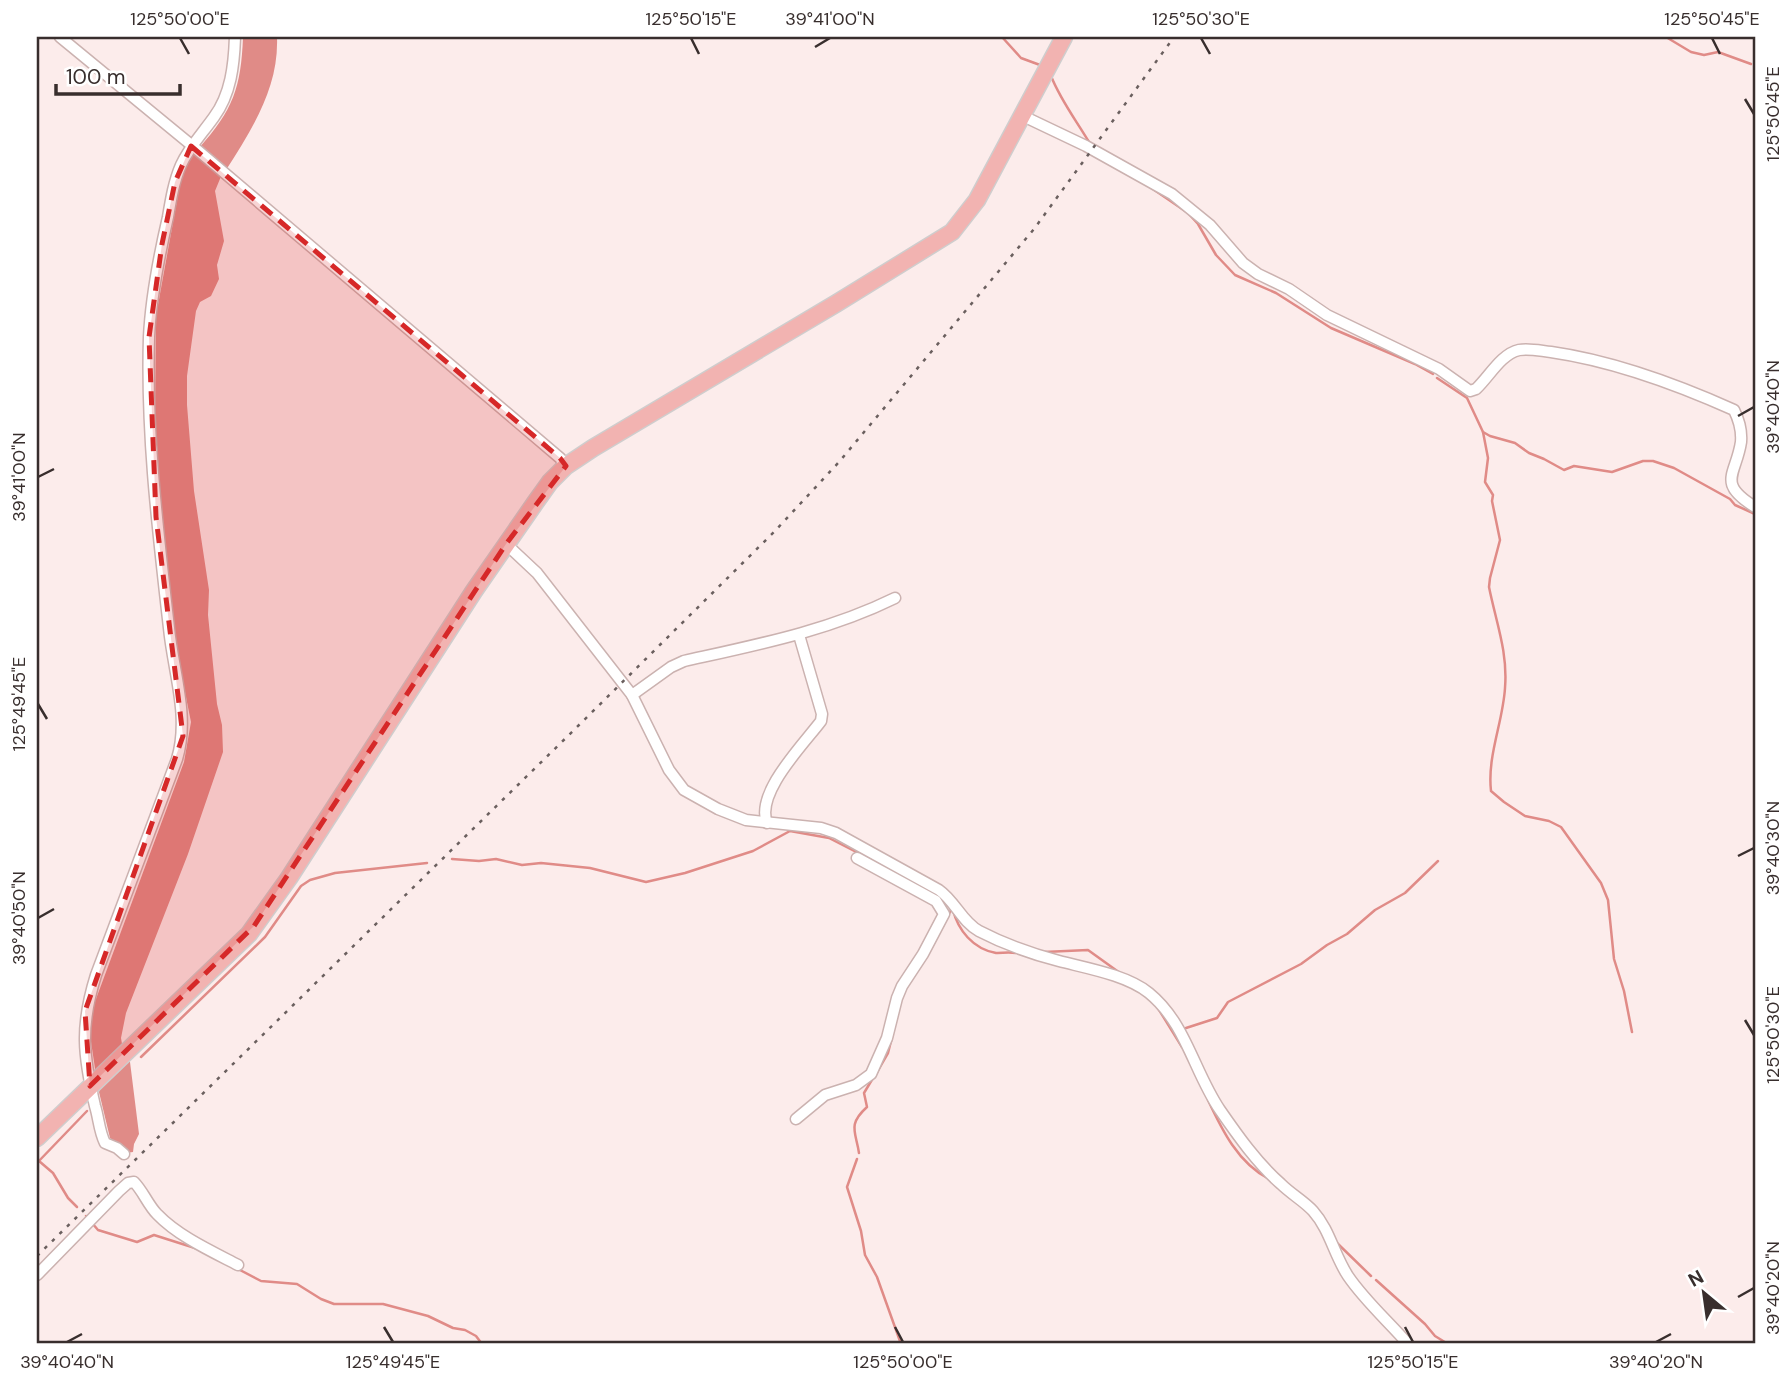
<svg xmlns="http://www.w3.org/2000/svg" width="1792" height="1381" font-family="'DM Sans',sans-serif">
<rect width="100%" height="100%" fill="#fceceb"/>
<g fill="#e08b87">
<path d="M243,37H277C279,88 252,129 226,170L199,148C233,110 241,88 243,37Z"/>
<polygon points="195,152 222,174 215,191 224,241 217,265 219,279 211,296 200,302 196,311 187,376 187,405 194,491 209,590 208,615 217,704 222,725 223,752 188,854 126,1013 121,1038 123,1050 96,1075 90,1035 93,1007 184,762 191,722 176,647 162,520 155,416 156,316 180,184 185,168"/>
<polygon points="128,1062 130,1062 139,1134 134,1144 133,1152 126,1153 110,1138 99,1092 101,1086"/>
</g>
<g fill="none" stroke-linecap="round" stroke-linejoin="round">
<g stroke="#e08b87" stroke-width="2.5">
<polyline points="1002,37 1021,58 1040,65"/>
<polyline points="1666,37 1691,52 1704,55 1718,52 1751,64"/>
<path d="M1051,76C1061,101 1076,120 1089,142"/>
<polyline points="1104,161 1132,177"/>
<polyline points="1147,185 1188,213 1198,224 1216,255 1235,275 1276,293 1331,328 1415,364 1433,374"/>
<polyline points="1437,378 1467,398 1483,432 1490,436 1515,443 1529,453 1544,459 1564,470 1574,466 1612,472 1643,461 1653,461 1674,468 1730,499 1735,505 1755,514"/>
<path d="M1483,432L1488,458L1485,482L1493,495L1492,501L1500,540L1490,578L1489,587C1496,622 1508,652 1505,688C1503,722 1487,756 1491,791L1504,802L1525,816L1549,821L1561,827L1601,883L1608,900L1614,959L1624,991L1632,1032"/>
<polyline points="452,859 479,861 496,859 522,865 541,863 590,868 646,882 685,873 753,851 790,831 829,838 866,857"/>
<path d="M953,910C958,930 973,949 996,953C997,953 1010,952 1016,953"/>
<polyline points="929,952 952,908"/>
<polyline points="1044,952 1088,950 1120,973"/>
<polyline points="1156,1005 1182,1047"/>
<polyline points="1186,1028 1217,1018 1228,1002 1301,964 1327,945 1347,934 1375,910 1405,893 1438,861"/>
<polyline points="141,1057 265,937 301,886 310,880 335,873 427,863"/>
<polyline points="877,1072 888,1053 892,1037"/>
<path d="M1208,1100C1222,1130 1238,1163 1269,1179"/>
<path d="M859,1153C856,1132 847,1125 867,1107L864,1093L873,1078"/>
<polyline points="857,1159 847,1187 861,1231 865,1255 877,1277 901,1344"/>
<polyline points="39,1161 53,1173 68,1198 77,1207"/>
<polyline points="37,1163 87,1111"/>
<polyline points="86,1216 98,1230 137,1242 154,1235 198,1249"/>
<polyline points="1336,1242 1371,1276"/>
<polyline points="238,1269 261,1281 297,1284 321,1299 334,1304 383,1304 428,1316 453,1328 465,1330 476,1336 482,1344"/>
<polyline points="1376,1280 1425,1324 1435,1336 1448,1344"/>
</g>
<defs>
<g id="minor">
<polyline points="60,37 195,148 560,458 566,466"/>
<path d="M1023,116L1086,146L1172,194L1210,225L1243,263L1258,274L1289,289L1327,315L1439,369L1470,391L1476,389C1489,377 1501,354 1519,350C1529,348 1541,351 1551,352C1614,361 1676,384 1734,410C1739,420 1742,430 1741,442C1736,475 1716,483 1755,507"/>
<path d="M506,544L537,573L632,695L669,770L684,790L718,809L746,820L821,828L836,833L939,890C955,901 962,922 979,931C1004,944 1032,954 1059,961C1086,968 1127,975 1149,993C1186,1023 1194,1072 1220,1110C1238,1136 1257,1163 1281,1184C1291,1194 1304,1201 1313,1211C1330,1230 1334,1255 1348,1276C1365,1301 1389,1322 1408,1344"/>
<path d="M632,695L671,667L684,661C756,645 828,631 895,598"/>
<path d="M767,823C755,793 803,745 821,721L822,714L799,635"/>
<polyline points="796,1119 825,1095 856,1085 871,1074 887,1038 897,998 902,986 923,954 944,914 936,901 857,858"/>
<path d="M124,1154L117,1148L105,1143C99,1131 99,1119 95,1106C83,1055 80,1026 96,975L177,759C190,716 173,671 169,628C158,531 146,434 149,337C151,296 159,256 168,217C171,199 174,181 181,165C189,147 202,134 214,117C231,94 234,65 235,37"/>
<path d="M37,1275L119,1191L128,1183L134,1182C143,1191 148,1205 157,1214C178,1236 211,1251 238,1265"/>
</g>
<polyline id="primary" points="37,1138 249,934 289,878 474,591 535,503 550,482 566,466 593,448 837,303 952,232 977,200 1064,37"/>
</defs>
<use href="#minor" stroke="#cbb2b0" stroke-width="13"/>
<use href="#primary" stroke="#cfcdcd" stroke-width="19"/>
<use href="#minor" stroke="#fff" stroke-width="10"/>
<use href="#primary" stroke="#f2b3b1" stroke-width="16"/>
<polyline stroke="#6a5f5e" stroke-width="2.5" stroke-dasharray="3.5 7" stroke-linecap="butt" points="37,1256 574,730 774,532 839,462 1034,229 1174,37"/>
</g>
<path fill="#d62828" fill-opacity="0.2" stroke="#d62828" stroke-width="5" stroke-dasharray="14 9" stroke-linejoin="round" d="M191,146L560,458L566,466L506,544L254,926L90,1086L85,1011L183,736L156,517L149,337L162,244L175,182Z"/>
<path fill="none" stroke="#382e2d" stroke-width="2.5" d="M180,38L189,54M691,38L699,54M1201,38L1210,54M1712,38L1720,54M815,47L830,38M1745,99L1754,114M1738,416L1754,407M38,477L54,469M38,704L47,719M1738,856L1754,848M38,918L54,909M1745,1020L1754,1035M1738,1297L1754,1288M384,1327L393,1342M895,1327L903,1342M1405,1327L1413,1342M67,1342L82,1334M1656,1342L1671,1334"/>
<rect width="1792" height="1381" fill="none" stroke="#ffffff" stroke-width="77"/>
<g transform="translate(1704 1293) rotate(331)" stroke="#ffffff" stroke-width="5" paint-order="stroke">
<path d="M0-5L12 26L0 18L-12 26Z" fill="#382e2d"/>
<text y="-10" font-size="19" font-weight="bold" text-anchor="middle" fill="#382e2d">N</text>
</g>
<path d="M56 84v10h124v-10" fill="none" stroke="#382e2d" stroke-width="3.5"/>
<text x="66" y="84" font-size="21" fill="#382e2d" stroke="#ffffff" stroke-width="5" paint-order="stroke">100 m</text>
<rect x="38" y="38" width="1716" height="1304" fill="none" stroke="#382e2d" stroke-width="2.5"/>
<g font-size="18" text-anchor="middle" fill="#382e2d">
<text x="180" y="25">125°50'00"E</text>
<text x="691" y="25">125°50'15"E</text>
<text x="830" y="25">39°41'00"N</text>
<text x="1201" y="25">125°50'30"E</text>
<text x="1712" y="25">125°50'45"E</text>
<text transform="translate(1773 114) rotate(-90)" y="6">125°50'45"E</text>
<text transform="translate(1773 407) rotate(-90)" y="6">39°40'40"N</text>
<text transform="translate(19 477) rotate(-90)" y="6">39°41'00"N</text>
<text transform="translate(19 704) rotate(-90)" y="6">125°49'45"E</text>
<text transform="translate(1773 848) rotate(-90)" y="6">39°40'30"N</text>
<text transform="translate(19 918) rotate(-90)" y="6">39°40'50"N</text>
<text transform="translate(1773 1035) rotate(-90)" y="6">125°50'30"E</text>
<text transform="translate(1773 1288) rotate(-90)" y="6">39°40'20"N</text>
<text x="67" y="1368">39°40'40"N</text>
<text x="393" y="1368">125°49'45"E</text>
<text x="903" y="1368">125°50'00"E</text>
<text x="1413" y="1368">125°50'15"E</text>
<text x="1656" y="1368">39°40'20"N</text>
</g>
</svg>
